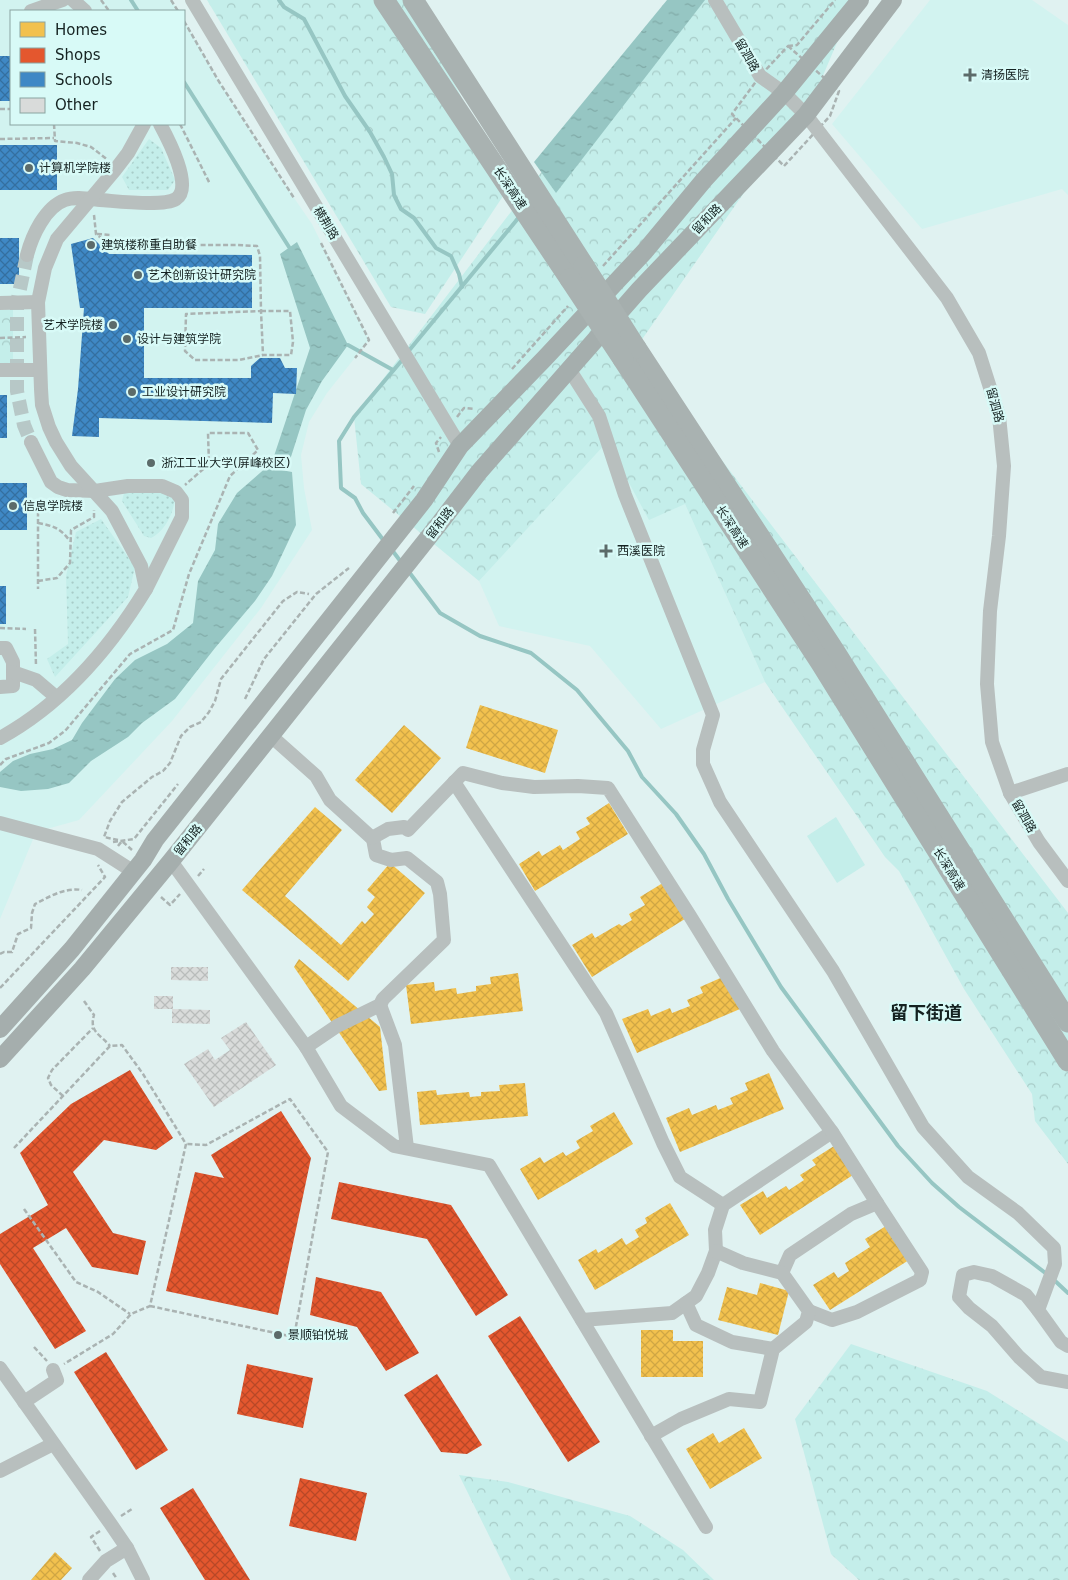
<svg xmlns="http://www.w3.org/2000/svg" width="1068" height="1580" font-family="'DejaVu Sans','Noto Sans SC',sans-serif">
<defs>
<pattern id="grass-dots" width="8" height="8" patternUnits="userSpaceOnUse" patternTransform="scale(1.25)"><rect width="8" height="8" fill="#c4eeea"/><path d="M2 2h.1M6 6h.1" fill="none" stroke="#a8ccc8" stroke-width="1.8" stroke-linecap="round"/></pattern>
<pattern id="forest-crowns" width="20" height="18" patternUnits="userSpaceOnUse" patternTransform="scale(1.25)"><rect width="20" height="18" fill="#c4eeea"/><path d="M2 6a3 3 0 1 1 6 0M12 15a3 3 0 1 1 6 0" fill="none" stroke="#a8ccc8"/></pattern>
<pattern id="water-ripples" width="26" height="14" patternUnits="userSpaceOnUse" patternTransform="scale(1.25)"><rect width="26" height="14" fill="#96c6c3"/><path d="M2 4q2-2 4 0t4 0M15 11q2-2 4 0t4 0" fill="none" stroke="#80aaa7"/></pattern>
<pattern id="homes-cross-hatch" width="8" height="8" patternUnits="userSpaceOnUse" patternTransform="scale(1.25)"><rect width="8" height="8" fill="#f2c14e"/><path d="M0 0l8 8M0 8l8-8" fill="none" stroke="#cfa644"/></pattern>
<pattern id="shops-cross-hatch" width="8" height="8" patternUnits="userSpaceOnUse" patternTransform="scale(1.25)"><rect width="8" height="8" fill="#e4572e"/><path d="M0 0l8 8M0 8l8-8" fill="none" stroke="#b84827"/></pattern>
<pattern id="schools-cross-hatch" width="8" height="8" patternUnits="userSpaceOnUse" patternTransform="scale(1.25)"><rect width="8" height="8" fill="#3f88c5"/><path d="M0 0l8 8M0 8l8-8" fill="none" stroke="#346fa0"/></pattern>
<pattern id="building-cross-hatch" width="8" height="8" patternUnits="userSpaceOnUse" patternTransform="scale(1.25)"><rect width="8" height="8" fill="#d9dbda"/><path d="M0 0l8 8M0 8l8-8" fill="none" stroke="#b9bcbb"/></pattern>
</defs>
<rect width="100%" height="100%" fill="#e0f2f1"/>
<g fill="#d2f3f0">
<polygon points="0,0 171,0 178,11 11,11 11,124 184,124 184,21 218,80 279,176 312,224 369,340 327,393 309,422 301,455 304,488 312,530 261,608 172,721 79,820 36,832 0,919"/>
<polygon points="930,0 1032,0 1068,25 1068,195 1062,189 922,229 832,124"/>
<polygon points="609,431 685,504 765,682 661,729 590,646 499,626 479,581"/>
</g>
<g fill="url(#grass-dots)">
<polygon points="149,139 161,148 175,180 168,190 129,190 122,177"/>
<path d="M161,487L175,497C174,513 165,531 151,538L144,536L122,501L124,493Z"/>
<polygon points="101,519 135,567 128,597 55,677 47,659 68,644 66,576 76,532"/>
</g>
<g fill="url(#forest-crowns)">
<polygon points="207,0 410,0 509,187 425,314 391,307"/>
<polygon points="673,0 855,0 819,85 636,348 1068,913 1068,1164 1035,1121 1032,1094 964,989 899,871 885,857 765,682 685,504 649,520 607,442 479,581 361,484 354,417"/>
<polygon points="13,309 13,364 0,364 0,310"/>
<polygon points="851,1344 987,1391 1068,1442 1068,1580 859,1580 831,1554 795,1419"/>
<polygon points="459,1475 508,1482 630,1516 683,1550 714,1580 511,1580"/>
</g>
<polygon fill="#c4eeea" points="836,817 865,865 837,883 807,836"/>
<g fill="url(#water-ripples)">
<polygon points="667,0 705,0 556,193 534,162"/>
<polygon points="297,242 348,345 322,381 306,410 289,463 274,456 310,348 280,254"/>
<polygon points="269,465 276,469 292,472 296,525 272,576 255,601 215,648 175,699 142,723 128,737 91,761 69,783 48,789 21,791 0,787 0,772 13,761 30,754 53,749 72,740 82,723 115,679 135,660 167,644 193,623 198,581 215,550 218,524 237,493"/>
</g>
<g fill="url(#homes-cross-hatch)">
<polygon points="480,705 558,730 545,773 466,748"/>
<polygon points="404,725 441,758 392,813 355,780"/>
<polygon points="609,803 628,834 535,891 519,864 539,851 542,856 560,845 563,850 580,839 576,832 590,824 586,818"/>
<polygon points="315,807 342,830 285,896 341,945 362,921 365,924 374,914 367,907 375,897 367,890 390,863 425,893 348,981 242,890"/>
<polygon points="666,881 688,917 592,977 572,945 592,933 595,938 619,924 622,926 632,920 629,914 645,905 640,897"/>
<polygon points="299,959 380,1027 387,1090 379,1091 294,967"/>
<polygon points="518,973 523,1011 411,1024 406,985 434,982 435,991 456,988 457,994 476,991 476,986 491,984 490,977"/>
<polygon points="725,976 740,1009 637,1053 622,1019 648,1009 651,1016 670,1008 672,1013 690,1006 687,1000 703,993 700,987"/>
<polygon points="769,1073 784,1109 680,1152 666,1118 689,1108 692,1115 716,1105 718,1110 733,1104 730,1098 748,1090 745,1083"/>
<polygon points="525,1083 528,1116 420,1125 417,1092 436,1090 437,1095 469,1092 470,1097 481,1096 481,1092 500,1091 499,1085"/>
<polygon points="614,1112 633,1144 538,1200 520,1169 540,1157 544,1163 563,1152 566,1156 580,1148 576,1141 593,1131 590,1126"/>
<polygon points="834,1146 853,1175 760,1235 740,1205 763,1191 767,1198 786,1186 789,1190 804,1180 800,1175 816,1165 812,1160"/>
<polygon points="670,1203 689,1235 595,1290 578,1260 596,1249 598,1253 622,1238 626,1245 639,1237 635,1230 647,1223 645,1218"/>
<polygon points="886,1226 909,1260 830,1310 813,1285 834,1272 838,1278 849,1271 845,1263 870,1247 865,1239"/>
<polygon points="760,1283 789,1291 778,1335 718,1320 727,1287 757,1295"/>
<polygon points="641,1330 673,1330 673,1341 703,1341 703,1377 641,1377"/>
<polygon points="744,1428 762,1458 710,1489 686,1449 713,1433 719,1443"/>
<polygon points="55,1552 72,1568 61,1580 31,1580"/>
</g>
<g fill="url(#shops-cross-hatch)">
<polygon points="130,1070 173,1138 156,1150 104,1140 73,1172 113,1233 146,1241 138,1275 92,1267 66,1228 33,1248 86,1331 55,1349 0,1264 0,1234 48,1205 20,1153 71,1104"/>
<polygon points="281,1111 311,1158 278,1315 166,1291 195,1172 224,1178 211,1155"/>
<polygon points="339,1182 451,1205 508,1295 476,1316 427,1239 331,1219"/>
<polygon points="316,1277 381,1292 419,1353 386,1371 357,1327 310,1315"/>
<polygon points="520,1316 600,1442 568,1462 488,1336"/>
<polygon points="106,1352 168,1450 136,1470 74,1372"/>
<polygon points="247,1364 313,1378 303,1428 237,1414"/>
<polygon points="437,1374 482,1445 467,1454 441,1452 404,1395"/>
<polygon points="300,1478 367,1493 356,1541 289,1526"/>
<polygon points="193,1488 250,1580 205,1580 160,1508"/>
</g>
<g fill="url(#schools-cross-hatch)">
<rect x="0" y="56" width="11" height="45"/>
<rect x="0" y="145" width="57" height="45"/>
<rect x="0" y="238" width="19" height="46"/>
<polygon points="93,238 109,254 252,255 252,308 144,308 144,378 251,378 251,366 260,358 280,358 285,368 297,368 296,394 273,393 272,423 99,418 99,437 72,436 78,389 84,308 80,308 71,244"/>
<rect x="0" y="395" width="7" height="43"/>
<rect x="0" y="483" width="27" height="47"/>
<rect x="0" y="586" width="6" height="38"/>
</g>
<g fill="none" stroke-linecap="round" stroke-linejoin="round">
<g stroke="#96c6c3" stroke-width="4">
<polyline points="131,0 138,11"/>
<polyline points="279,0 284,7 304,19 345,96 370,132 384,157 392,174 394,195 401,209 414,218 436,248 451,256 459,274 462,287"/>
<polyline points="184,82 289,247"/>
<polyline points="348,345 393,370"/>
<polyline points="407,353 520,216"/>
<polyline points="384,541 363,513 355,498 341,488 339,441 354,417 403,359"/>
<polyline points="392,550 401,562"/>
<polyline points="409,572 440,613 480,636 531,653 577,690 628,751 642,777 676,814 704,854 728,899 781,987 898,1146 932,1183 959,1207 1048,1275"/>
<polyline points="1053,1279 1068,1293"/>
</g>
</g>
<g fill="url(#building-cross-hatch)">
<polygon points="171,967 208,967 208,981 171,980"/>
<rect x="154" y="996" width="19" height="13"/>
<polygon points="172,1009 210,1010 210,1024 172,1023"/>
<polygon points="246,1022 276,1065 214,1107 184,1064 208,1049 215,1060 230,1050 221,1038"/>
</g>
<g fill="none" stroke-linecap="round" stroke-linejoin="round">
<polyline stroke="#b7c8c7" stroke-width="14" stroke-dasharray="14 7" stroke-linecap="butt" points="27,255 17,303 17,391 24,425 31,442"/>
<g stroke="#aab3b2" stroke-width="2.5" stroke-dasharray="5 2.5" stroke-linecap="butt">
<polyline points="101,0 109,11"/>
<polyline points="171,0 178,11"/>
<polyline points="184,21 218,80 294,198"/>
<polygon points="788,46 839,91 830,116 784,166 732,114 760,76"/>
<polyline points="788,46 797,45 835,0"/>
<polyline points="0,109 11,109"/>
<polyline points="54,124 55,141 77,143 91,147 108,160"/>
<polyline points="180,124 210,184"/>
<polyline points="0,139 54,138"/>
<polyline points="94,215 96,234 110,245 236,245 257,246 260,256 261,311 186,314 185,351 195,360 239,360 263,355"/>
<polyline points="97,234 111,235"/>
<polyline points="321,243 369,340 355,358"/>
<polyline points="603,266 736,118"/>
<polygon points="261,311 290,311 293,342 291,355 263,355"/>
<polyline points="0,338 26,337"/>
<polyline points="512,369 568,306"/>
<polyline points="457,417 464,408 474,409"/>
<polyline points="439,452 436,443 441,437"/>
<polyline points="38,504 38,589"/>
<polyline points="393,513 414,486"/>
<path d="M38,523C54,526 60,528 70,541"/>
<polyline points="38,581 57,578 70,563 71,530 94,517 94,510"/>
<polyline points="0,628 26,629"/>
<polyline points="35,629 36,666"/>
<polyline points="245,699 264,659 316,594 349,568"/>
<polyline points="0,765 6,759 49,743 65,731 130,654 173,630 189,574 230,476 258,450 248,433 208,433 209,464 185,485"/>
<polyline points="118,840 104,837 110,821 122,802 152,777 163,771 170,763 181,736 190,727 201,722 209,712 215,701 221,679 283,601 297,592 309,594"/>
<polyline points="113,842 134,839 178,784"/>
<polyline points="118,846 122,841 132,850"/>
<polyline points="198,876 204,869"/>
<polyline points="161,897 170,905 180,894"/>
<path d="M0,954L4,952H12L18,934L31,928L32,913L35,904C49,897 65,887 82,890"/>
<polyline points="0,988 105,877 98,865"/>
<path d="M84,1001L94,1015C89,1032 100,1034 110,1046"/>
<polyline points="63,1096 51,1085 48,1078 52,1070 93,1028"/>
<polyline points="14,1148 110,1046 122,1045 143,1074 186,1144 150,1306 131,1314 113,1334 64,1364"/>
<polyline points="24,1209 76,1282 98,1292 130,1314"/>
<polyline points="150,1306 294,1337 328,1152 290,1099 206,1145 186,1144"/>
<polyline points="34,1347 47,1361"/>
<polyline points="121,1516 132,1509"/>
<polyline points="100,1551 91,1537 100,1531"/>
<polyline points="113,1573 117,1579"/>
</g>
<g stroke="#b8bfbe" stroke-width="14">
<polyline points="73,0 85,11"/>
<polyline points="192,0 460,446"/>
<polyline points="715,0 760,76 784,93 806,115 947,298 979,353 999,416 1004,466 999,536 990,611 987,684 992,742 1010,793 1039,842 1068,881"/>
<polyline points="31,11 63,0"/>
<path d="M27,255C32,236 45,207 65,200C75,196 90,199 100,200C116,201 163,207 176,199C194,187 167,137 160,124"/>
<polyline points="0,303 38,302"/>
<polyline points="569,369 599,416 625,495 713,715 703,750 703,764 720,802 833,971 923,1127 968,1177 1018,1213 1054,1248 1055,1264 1038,1310 1061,1342 1068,1346"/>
<polyline points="0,370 40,370"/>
<polyline points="31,442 51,482 58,487 67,490 95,491 128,486 162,486 176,492 182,500 182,517 146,589"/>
<polyline points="0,648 6,648 13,662 13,686 0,687"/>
<polyline points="13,672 36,680 56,697"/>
<polyline points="271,736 316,776 330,800 373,839 376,855 391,860 407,858 437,882 440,894 444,940 383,999 380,1005 337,1026 306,1047"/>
<path d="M0,738C62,704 110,648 146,589L141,566L112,511L71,466L56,442L49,427L42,405L41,389L38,302L45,268L57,239L115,170L128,153L144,124"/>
<polyline points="454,782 606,1013 663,1143 680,1177 723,1205"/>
<polyline points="1010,793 1068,774"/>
<polyline points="0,823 98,849 134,872"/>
<polyline points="372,838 388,829 404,827 408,830 463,773 502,783 534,787 578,786 608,788 690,916 773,1051 832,1132 723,1205 715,1230 716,1251 708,1273 696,1296 672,1313 582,1320"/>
<polyline points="171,861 306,1047 341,1106 394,1146 489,1165 706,1527"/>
<polyline points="380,1005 395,1045 407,1148"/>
<polyline points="782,1273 790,1255 851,1214 877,1203 832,1132"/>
<polyline points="686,1303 696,1325 732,1342 773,1349"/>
<polyline points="1038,1310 1026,1295 992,1276 974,1272 963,1275 959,1297 969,1308 992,1326 1019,1357 1041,1377 1068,1382"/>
<polyline points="809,1311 832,1320 857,1312 920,1280 922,1272 877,1203"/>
<polyline points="0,1368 110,1523 127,1548 143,1580"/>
<polyline points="24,1402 57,1380 53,1370"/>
<polyline points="651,1436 681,1419 729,1399 760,1402 773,1349 806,1322 809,1311 782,1273 743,1263 716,1251"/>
<polyline points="0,1471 53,1444"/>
<polyline points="89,1580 106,1561 127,1548"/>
</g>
<g stroke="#a5aead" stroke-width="18">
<polyline points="0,1029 72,949 143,860 155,840 424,500 460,446 545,358 645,251 704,180 784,93 860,0"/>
<polyline points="0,1059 82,969 171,861 439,524 479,472 639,290 806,115 893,0"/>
</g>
<g stroke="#a9b2b1" stroke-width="21">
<polyline points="384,0 570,279"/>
<polyline points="413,0 584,266"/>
<polyline points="636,348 835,652 1068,1022"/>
<polyline points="623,359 821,663 1068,1061"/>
</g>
<g stroke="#a9b2b1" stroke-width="21">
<polyline points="584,266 636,348"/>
<polyline points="570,279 623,359"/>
</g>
</g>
<g fill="#5c6b6a" stroke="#d8faf7" stroke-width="2">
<path d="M967.5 67.5h5v5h5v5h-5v5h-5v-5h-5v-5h5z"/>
<circle cx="29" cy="168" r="5"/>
<circle cx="91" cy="245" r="5"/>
<circle cx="138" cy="275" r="5"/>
<circle cx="113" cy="325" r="5"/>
<circle cx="127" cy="339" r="5"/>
<circle cx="132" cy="392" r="5"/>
<circle cx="151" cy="463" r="5"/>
<circle cx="13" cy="506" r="5"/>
<path d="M603.5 543.5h5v5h5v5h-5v5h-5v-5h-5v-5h5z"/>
<circle cx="278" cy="1335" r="5"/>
</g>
<g text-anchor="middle" stroke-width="5" stroke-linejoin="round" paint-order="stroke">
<g font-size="12" fill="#152221" stroke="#d8faf7">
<text transform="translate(747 55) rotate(60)" y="4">留泗路</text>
<text transform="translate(510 188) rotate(56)" y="4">长深高速</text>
<text transform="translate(707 219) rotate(-46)" y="4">留和路</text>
<text transform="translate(326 223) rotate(59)" y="4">横荆路</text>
<text transform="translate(995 405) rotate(75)" y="4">留泗路</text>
<text transform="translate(440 523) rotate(-52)" y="4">留和路</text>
<text transform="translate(732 527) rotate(57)" y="4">长深高速</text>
<text transform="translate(1024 816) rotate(60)" y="4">留泗路</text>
<text transform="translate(188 840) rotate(-51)" y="4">留和路</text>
<text transform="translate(949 869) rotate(58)" y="4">长深高速</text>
</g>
<g font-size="12" fill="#152221" stroke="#d8faf7" text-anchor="start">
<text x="981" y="79">清扬医院</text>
<text x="39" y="172">计算机学院楼</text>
<text x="101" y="249">建筑楼称重自助餐</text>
<text x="148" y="279">艺术创新设计研究院</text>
<text x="103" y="329" text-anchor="end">艺术学院楼</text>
<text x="137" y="343">设计与建筑学院</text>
<text x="142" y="396">工业设计研究院</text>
<text x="161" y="467">浙江工业大学(屏峰校区)</text>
<text x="23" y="510">信息学院楼</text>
<text x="617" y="555">西溪医院</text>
<text x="288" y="1339">景顺铂悦城</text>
</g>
<g font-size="18" font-weight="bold" fill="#152221" stroke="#d8faf7">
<text x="926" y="1019">留下街道</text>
</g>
</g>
<rect x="10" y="10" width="175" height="115" fill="#d8faf7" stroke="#8aa4a1"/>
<rect x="20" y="22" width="25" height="15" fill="#f2c14e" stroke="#8aa4a1"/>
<text x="55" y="35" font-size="15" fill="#152221">Homes</text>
<rect x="20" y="48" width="25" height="15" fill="#e4572e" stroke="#8aa4a1"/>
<text x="55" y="60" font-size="15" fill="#152221">Shops</text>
<rect x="20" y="72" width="25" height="15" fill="#3f88c5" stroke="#8aa4a1"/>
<text x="55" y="85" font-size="15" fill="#152221">Schools</text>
<rect x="20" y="98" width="25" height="15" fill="#d9dbda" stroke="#8aa4a1"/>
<text x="55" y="110" font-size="15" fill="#152221">Other</text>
</svg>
